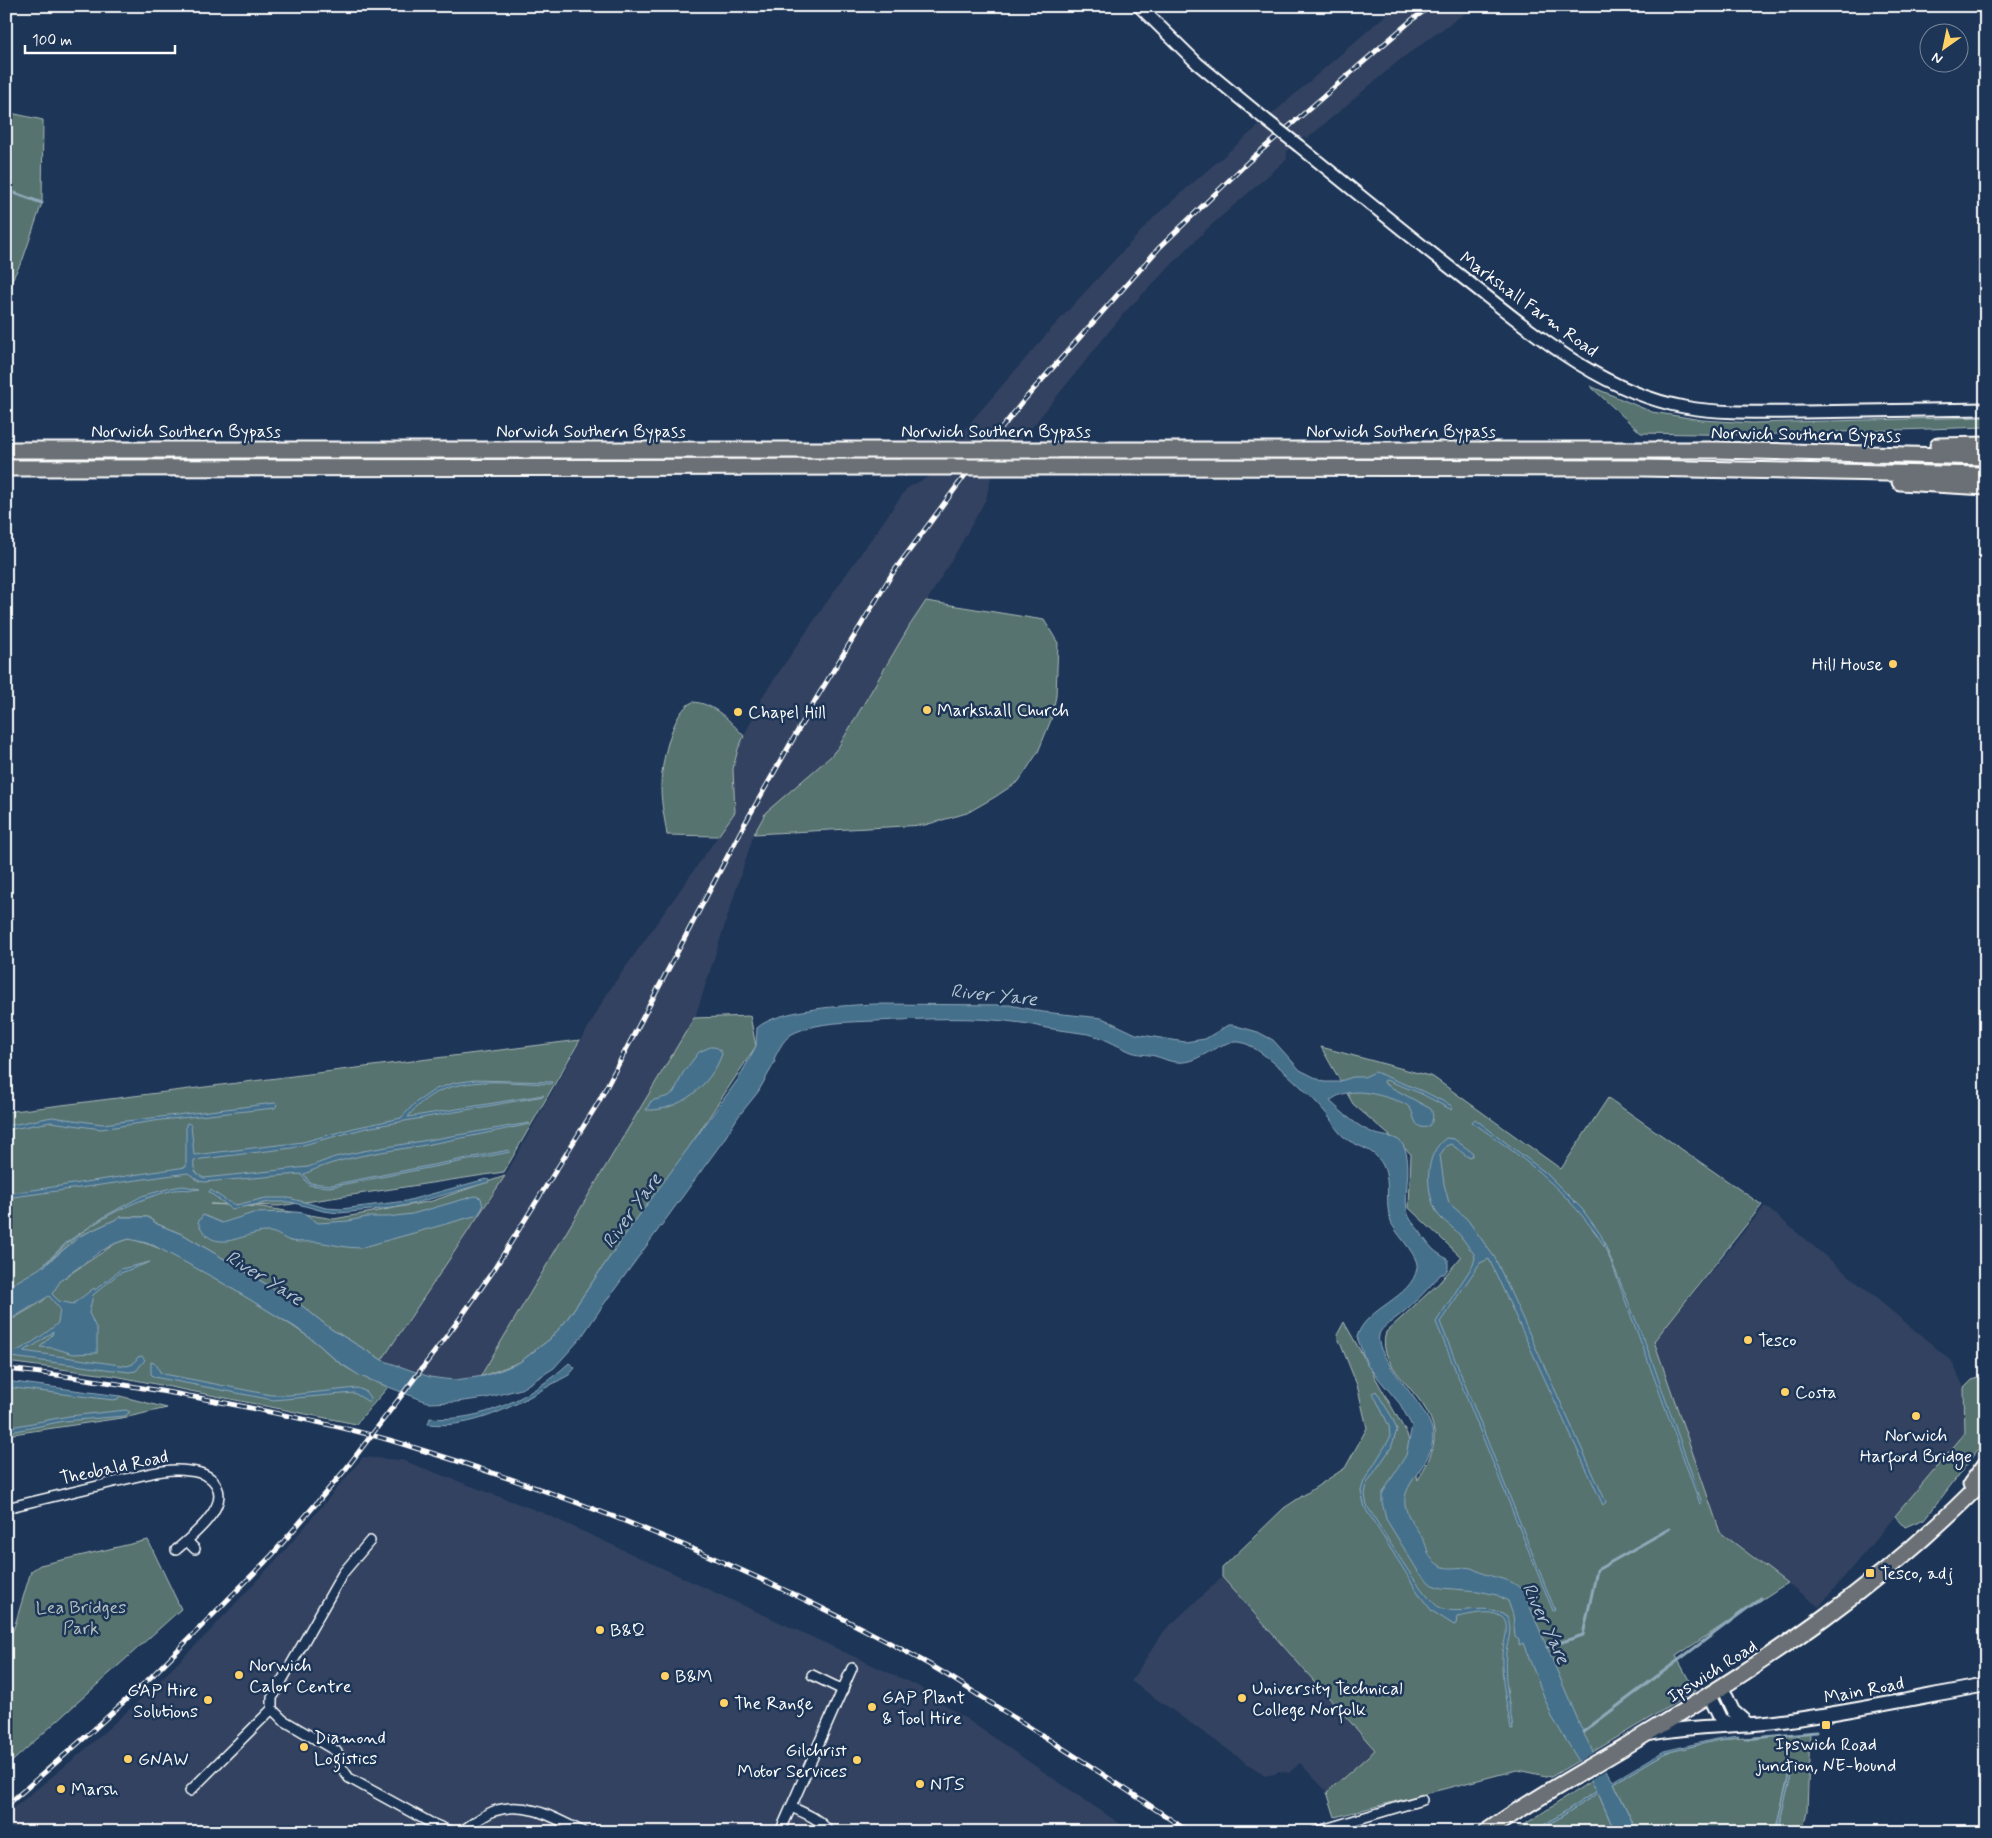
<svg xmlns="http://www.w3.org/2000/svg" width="1992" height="1838" font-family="Mynerve,sans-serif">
<rect width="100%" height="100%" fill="#1d3557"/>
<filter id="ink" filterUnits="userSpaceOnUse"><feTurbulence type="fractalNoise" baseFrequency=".02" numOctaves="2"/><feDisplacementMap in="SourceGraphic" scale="10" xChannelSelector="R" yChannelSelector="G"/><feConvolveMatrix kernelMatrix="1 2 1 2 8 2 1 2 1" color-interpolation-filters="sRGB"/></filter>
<g filter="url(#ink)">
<g fill="#324260">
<polygon points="1396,6 1475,6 1401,59 1308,138 1302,137 1287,151 1287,159 1207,229 1125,312 991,478 986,499 957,551 930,596 910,625 839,746 830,757 762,818 754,834 694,1021 573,1228 480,1377 455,1380 444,1379 430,1377 382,1360 505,1176 608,992 735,812 733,769 738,749 764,694 826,603 907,488 928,477 956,439 1051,329 1156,215"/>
<polygon points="1765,1206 1952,1361 1964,1388 1965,1433 1819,1607 1720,1532 1654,1341"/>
<polygon points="363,1457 402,1460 541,1512 918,1686 1132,1832 6,1832 6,1814 81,1753 144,1696 208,1633 286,1549"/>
<polygon points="1222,1577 1375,1751 1327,1792 1300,1763 1289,1773 1279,1771 1275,1774 1265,1776 1131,1681 1164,1631"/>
</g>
<g fill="#577370" stroke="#abb9b8">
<polygon points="6,112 43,120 42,203 23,259 6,291"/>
<polygon points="1590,386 1652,412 1702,420 1752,423 1986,417 1986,427 1753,435 1641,433"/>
<polygon points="926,601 1044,620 1058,643 1056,696 1051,720 1038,752 1019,781 995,797 967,813 925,825 754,834 766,812 830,757 839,746 910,625"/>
<path d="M693,702C714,703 731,722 744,736L738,749L733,769L735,812L718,836L667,835C665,820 661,804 661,789C660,768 672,709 693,702Z"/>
<polygon points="750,1016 756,1046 678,1164 622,1239 565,1322 550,1339 520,1362 480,1377 694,1018"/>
<polygon points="580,1040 504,1172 279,1206 210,1204 262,1207 334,1219 432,1201 505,1176 382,1360 331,1329 301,1305 184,1235 157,1224 148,1217 121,1217 80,1236 38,1270 6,1288 6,1112"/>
<path d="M1321,1047L1433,1077L1561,1169L1608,1098L1762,1205L1654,1341L1720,1532L1787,1583L1676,1656L1695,1691L1551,1777L1517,1770L1335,1817L1327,1792L1375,1750L1222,1577V1568L1284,1508L1345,1468L1367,1428L1357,1385L1337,1335L1344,1322L1407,1434L1418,1480C1425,1467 1432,1456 1434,1441C1439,1397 1373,1372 1386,1332L1439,1283L1461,1257L1409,1208L1411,1154L1353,1104Z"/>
<path d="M129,1239C168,1247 202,1271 236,1291C261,1306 286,1321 310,1338C320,1345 327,1353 337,1361C352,1373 370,1379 388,1387L356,1424L115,1376L6,1362V1323L43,1301L61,1280L116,1243Z"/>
<polygon points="1979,1378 1986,1380 1986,1439 1926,1518 1905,1527 1895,1516 1965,1433 1964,1388 1972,1380"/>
<polygon points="6,1386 117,1399 120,1396 167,1408 128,1417 6,1435"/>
<polygon points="148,1540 181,1609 6,1767 6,1642 14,1628 31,1571 40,1565"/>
<polygon points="1810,1733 1807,1811 1802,1832 1777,1832 1794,1764 1791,1764 1775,1832 1637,1832 1614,1783 1665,1753 1718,1740"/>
<polygon points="1591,1781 1597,1791 1533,1832 1513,1832"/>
<polygon points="1598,1793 1615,1832 1537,1832"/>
</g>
<g fill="#446f8b" stroke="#8fa9b9">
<path d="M876,1004L1010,1005L1043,1012L1102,1018L1136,1034L1185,1042L1205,1039L1228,1025H1233L1258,1032L1273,1040L1300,1070L1324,1082H1337L1353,1077H1364L1375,1072L1427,1093L1452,1106V1110L1420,1093L1386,1080L1384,1081L1385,1084L1431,1109C1435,1117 1432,1130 1421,1127C1413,1124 1414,1113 1410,1108C1406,1103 1398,1101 1392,1099C1373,1093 1347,1086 1330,1101C1344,1114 1357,1127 1376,1134C1385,1137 1399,1136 1403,1145C1414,1166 1402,1192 1408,1214C1410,1221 1417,1227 1421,1233C1428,1245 1435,1253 1448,1259V1269L1444,1274H1441C1424,1293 1412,1306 1392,1321C1387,1325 1381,1328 1379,1335C1373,1356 1426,1404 1432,1429C1439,1461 1401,1481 1405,1505C1407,1518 1417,1528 1423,1539C1427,1545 1427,1554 1432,1559C1445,1574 1456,1565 1471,1568C1477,1570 1482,1574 1488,1575C1503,1580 1514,1579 1524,1593L1583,1732L1593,1752L1613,1781L1664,1751L1716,1739L1739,1736L1738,1738L1718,1740L1665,1753L1614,1783L1637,1832H1615L1598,1793L1537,1832H1533L1597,1791L1552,1717L1523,1643L1519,1645V1640L1515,1637L1513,1615L1508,1601L1497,1595L1478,1591L1442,1588L1432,1585L1419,1573L1386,1519L1382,1502V1494L1406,1455L1412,1426L1400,1404L1367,1365L1357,1337C1365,1307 1412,1299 1417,1268C1419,1255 1396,1235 1391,1222C1383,1201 1394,1176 1378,1158C1369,1147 1354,1146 1344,1137C1336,1131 1332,1120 1325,1112C1311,1095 1264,1050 1244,1043C1220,1036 1201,1065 1177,1062C1169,1062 1163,1058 1155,1056C1147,1054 1137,1055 1129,1051C1115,1045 1103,1037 1088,1034C1076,1032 1065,1031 1053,1029C1042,1028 1032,1024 1022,1023C974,1016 924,1019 875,1021C850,1022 819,1022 796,1032C784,1037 779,1049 774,1059L775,1062L758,1092L738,1117L723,1141L604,1304L580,1339L554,1368L521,1389L486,1398L456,1402L430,1403L360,1376L337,1361L318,1344L295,1327L216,1279L151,1244L129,1239L116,1243L101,1251L61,1280L52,1294L59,1301L73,1304L94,1288L95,1290L121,1269L150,1262L118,1274L93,1295L89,1313L97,1330V1353L73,1354L54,1348L40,1347L52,1335L53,1332L35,1345L23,1351L127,1366L133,1364L138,1357L142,1356L145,1360L136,1371L129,1372L11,1357L6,1361V1356C26,1347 42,1337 58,1323L60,1309L49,1296L6,1322V1288L40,1268L67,1242L107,1215L142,1196L171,1188L183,1186L200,1189C191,1191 180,1188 170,1191C123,1203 75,1231 43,1267L80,1236L121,1217H148L157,1224L184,1235L301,1305L331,1329L382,1360L430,1377L444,1379L455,1380L484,1376L504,1369L520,1362L550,1339L565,1322L622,1239L739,1078L756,1046L757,1028C777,1009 848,1005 876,1004Z"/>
<path d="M710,1047C716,1047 719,1047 722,1054C711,1085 679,1112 646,1110L651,1101L669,1096L674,1092L683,1073L699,1052Z"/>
<path d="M475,1080L552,1082L551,1084C501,1083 441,1071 408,1117L543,1095L544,1096L366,1128L292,1148L194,1160C193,1169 195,1174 204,1178L308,1167L335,1157L363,1151L529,1123L530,1124C493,1132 457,1139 420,1146C381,1152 340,1157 304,1174L310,1183L331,1185L509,1150L510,1152L330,1187L309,1185L301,1174L204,1182L199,1181L188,1173L6,1198V1194L186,1167V1124L188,1123L191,1125L194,1155L303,1142L354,1128L401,1118L415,1103L436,1089L454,1083Z"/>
<polygon points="275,1103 277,1105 275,1108 161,1120 101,1129 51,1122 6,1130 6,1126 52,1117 102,1124"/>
<path d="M1475,1119L1546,1173L1582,1209L1601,1235L1650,1355L1702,1503L1700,1504C1676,1438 1653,1373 1628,1308C1619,1286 1611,1254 1597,1235C1561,1185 1521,1156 1472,1122Z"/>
<path d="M1446,1138L1454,1139L1473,1153L1472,1156L1468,1157L1451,1144L1446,1146L1440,1155L1444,1184L1449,1203L1467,1219L1495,1258L1606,1502L1603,1505L1489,1259L1480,1263L1440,1322L1555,1610L1553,1611L1436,1322L1473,1265L1475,1258L1474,1254C1467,1246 1462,1236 1454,1229C1449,1224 1441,1220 1437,1213C1425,1190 1424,1154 1446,1138Z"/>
<polygon points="486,1179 489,1180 489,1182 412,1204 392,1208 339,1213 323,1211 291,1202 270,1202 232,1209 209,1192 210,1190 212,1191 227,1201 236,1205 266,1198 289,1198 326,1208 341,1209 406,1201"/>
<path d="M475,1196L481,1198L483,1207L478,1215L360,1248C345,1248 332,1244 318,1242C309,1241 299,1243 291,1241C283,1239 277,1232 269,1232C252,1231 234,1243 220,1241C208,1240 202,1232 198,1222L203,1215L222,1223L253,1213L295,1212L304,1213L318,1223L348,1221L367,1217H387L412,1214Z"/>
<polygon points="151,1362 156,1364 160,1372 164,1374 271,1395 290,1395 357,1388 365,1391 371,1399 369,1402 354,1393 273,1400 154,1377 151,1374"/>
<path d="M569,1363L575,1368L569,1375C524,1399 481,1430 428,1424L430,1418C481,1423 532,1397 569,1363Z"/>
<polygon points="6,1381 120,1396 118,1399 113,1400 6,1387"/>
<path d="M1376,1391L1392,1417L1397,1430L1391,1448L1367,1483L1365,1495L1367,1506C1379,1524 1424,1602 1441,1608C1462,1616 1488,1601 1507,1617C1513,1629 1508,1639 1506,1652C1503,1677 1510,1705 1513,1730H1511C1507,1705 1501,1681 1502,1656C1502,1645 1513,1623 1500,1616C1488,1609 1470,1615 1457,1617L1456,1624L1454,1625L1432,1611L1421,1597L1365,1508L1361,1491L1364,1481L1390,1438L1389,1426L1373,1393Z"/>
<polygon points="126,1410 130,1412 125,1416 64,1421 6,1433 6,1428 69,1416"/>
<polygon points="1792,1763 1794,1764 1777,1832 1775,1832"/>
</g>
<polygon fill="#1d3557" points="1596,1751 1608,1769 1588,1781 1577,1763"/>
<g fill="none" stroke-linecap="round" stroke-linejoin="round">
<g stroke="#8fa9b9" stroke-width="3">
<polyline points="6,190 42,203"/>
<polyline points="1547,1647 1583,1635 1597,1570 1669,1529"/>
<polyline points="1583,1732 1761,1598"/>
<polyline points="1745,1739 1816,1732"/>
</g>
<defs>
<g id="minor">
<path d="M6,1508C44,1499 80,1490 118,1481C141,1476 165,1467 189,1471C200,1472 212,1475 217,1487C228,1508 190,1538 176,1550"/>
<polyline points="187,1541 195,1549"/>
<polyline points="370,1541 343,1573 272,1698 272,1709 283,1720 336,1751 341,1757 340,1765 349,1778 431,1823 452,1832"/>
<polyline points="812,1675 843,1690"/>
<polyline points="190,1791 272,1709"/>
<path d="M791,1807C805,1813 820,1819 829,1832"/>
<path d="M460,1832C471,1825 482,1816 494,1811C526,1800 555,1818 583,1832"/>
<polyline points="780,1832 852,1668"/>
<polyline points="1315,1832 1422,1800"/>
</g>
<g id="tertiary">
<polyline points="1139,6 1198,64 1266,120"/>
<path d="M1299,146C1353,190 1407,234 1462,277C1529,329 1598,391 1684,407C1723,414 1764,412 1804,412C1864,411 1925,410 1986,409"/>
</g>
<g id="secondary">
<polyline points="1722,1687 1733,1711 1748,1724"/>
<polyline points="1709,1695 1721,1720 1732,1724"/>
<path d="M1650,1734C1691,1725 1733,1727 1775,1722C1846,1713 1915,1698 1986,1685"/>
</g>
<g id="trunk">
<polyline points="1938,446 1986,445"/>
<polyline points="6,450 880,450"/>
<polyline points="1056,450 1717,450 1986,457"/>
<polyline points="1077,467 1643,468 1986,475"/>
<polyline points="6,468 904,467"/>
<polyline points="1900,482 1986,487"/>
<polyline points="1971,1484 1986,1464"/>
<path d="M1486,1832C1537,1796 1592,1767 1644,1735C1767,1661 1886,1582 1986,1478"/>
</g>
</defs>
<use href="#minor" stroke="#fff" stroke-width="12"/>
<use href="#tertiary" stroke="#fff" stroke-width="15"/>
<use href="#secondary" stroke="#fff" stroke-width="16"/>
<use href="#trunk" stroke="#fff" stroke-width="19"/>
<use href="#minor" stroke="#1d3557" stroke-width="9"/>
<use href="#tertiary" stroke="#1d3557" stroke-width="11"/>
<use href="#secondary" stroke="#1d3557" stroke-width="12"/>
<use href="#trunk" stroke="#6a7074" stroke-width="15"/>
<defs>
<g id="rail">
<path d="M6,1369C83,1377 160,1390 236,1405C288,1416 341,1426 393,1441C576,1496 755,1568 923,1661C947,1674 970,1690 994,1705C1060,1746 1125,1788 1189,1832"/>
<polyline points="6,1806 91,1732 152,1676 272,1555 345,1470 461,1317 493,1271 598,1103 744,825 816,699 892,574 977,459 1025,399 1159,248 1249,161 1413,19 1431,6"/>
</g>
</defs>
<use href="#rail" stroke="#fff" stroke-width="5"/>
<use href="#rail" stroke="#1d3557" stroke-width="3" stroke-dasharray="9" stroke-linecap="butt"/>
<defs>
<polyline id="tertiary-bridge" points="1266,120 1299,146"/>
<g id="trunk-bridge">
<polyline points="880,450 1056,450"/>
<polyline points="904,467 1077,467"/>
</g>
</defs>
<use href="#tertiary-bridge" stroke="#fff" stroke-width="15" stroke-linecap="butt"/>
<use href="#trunk-bridge" stroke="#fff" stroke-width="19" stroke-linecap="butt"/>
<use href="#tertiary-bridge" stroke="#1d3557" stroke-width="11"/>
<use href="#trunk-bridge" stroke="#6a7074" stroke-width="15"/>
</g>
</g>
<g fill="#ffd166" stroke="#1d3557" stroke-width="2">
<circle cx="1893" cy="664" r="5"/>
<circle cx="927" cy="710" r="5"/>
<circle cx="738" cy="712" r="5"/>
<circle cx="1748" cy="1340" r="5"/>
<circle cx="1785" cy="1392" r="5"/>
<circle cx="1916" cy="1416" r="5"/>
<rect x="1865" y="1568" width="10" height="10" rx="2.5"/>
<circle cx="600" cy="1630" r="5"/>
<circle cx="239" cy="1675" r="5"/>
<circle cx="665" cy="1676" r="5"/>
<circle cx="1242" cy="1698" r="5"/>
<circle cx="208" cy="1700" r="5"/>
<circle cx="724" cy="1703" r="5"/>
<circle cx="872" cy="1707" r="5"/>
<rect x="1821" y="1720" width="10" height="10" rx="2.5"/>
<circle cx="304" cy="1747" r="5"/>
<circle cx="128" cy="1759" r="5"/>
<circle cx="857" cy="1760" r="5"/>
<circle cx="920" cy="1784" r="5"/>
<circle cx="61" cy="1789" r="5"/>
</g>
<g text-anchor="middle" stroke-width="5" stroke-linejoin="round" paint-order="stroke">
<g font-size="18" fill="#fff" stroke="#1d3557">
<text transform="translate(1529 304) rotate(36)" y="6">Markshall Farm Road</text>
<text x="186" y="437">Norwich Southern Bypass</text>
<text x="591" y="437">Norwich Southern Bypass</text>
<text x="996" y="437">Norwich Southern Bypass</text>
<text x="1401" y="437">Norwich Southern Bypass</text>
<text transform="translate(1806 434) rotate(1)" y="6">Norwich Southern Bypass</text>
<text transform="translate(114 1467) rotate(-12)" y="6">Theobald Road</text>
<text transform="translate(1712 1671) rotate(-32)" y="6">Ipswich Road</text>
<text transform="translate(1864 1690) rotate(-11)" y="6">Main Road</text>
</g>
<g font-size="18" fill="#fff" stroke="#1d3557" text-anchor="start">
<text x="1883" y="670" text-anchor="end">Hill House</text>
<text x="937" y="716">Markshall Church</text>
<text x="748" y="718">Chapel Hill</text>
<text x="1758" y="1346">Tesco</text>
<text x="1795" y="1398">Costa</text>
<text x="1916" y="1441" text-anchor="middle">Norwich<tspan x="1916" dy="21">Harford Bridge</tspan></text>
<text x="1880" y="1579">Tesco, adj</text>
<text x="610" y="1636">B&amp;Q</text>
<text x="249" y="1671">Norwich<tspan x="249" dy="21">Calor Centre</tspan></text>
<text x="675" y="1682">B&amp;M</text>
<text x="1252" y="1694">University Technical<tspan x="1252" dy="21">College Norfolk</tspan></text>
<text x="198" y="1696" text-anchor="end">GAP Hire<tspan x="198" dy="21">Solutions</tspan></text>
<text x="882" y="1703">GAP Plant<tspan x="882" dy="21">&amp; Tool Hire</tspan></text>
<text x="734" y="1709">The Range</text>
<text x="314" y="1743">Diamond<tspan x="314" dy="21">Logistics</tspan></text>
<text x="1826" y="1750" text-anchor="middle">Ipswich Road<tspan x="1826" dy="21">junction, NE-bound</tspan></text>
<text x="847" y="1756" text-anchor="end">Gilchrist<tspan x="847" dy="21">Motor Services</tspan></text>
<text x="138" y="1765">GNAW</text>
<text x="930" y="1790">NTS</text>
<text x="71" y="1795">Marsh</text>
</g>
<g font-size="18" fill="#b3c0bf" stroke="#1d3557">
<text x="81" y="1613">Lea Bridges<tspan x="81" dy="21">Park</tspan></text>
</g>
<g font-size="19" font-style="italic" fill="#b4c5d1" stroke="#1d3557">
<text transform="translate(994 994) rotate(6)" y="7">River Yare</text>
<text transform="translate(631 1210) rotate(-54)" y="7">River Yare</text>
<text transform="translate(265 1277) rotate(32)" y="7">River Yare</text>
<text transform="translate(1547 1623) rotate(65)" y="7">River Yare</text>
</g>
</g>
<rect width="1992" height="1838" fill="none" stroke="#1d3557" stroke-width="25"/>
<rect x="12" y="12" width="1967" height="1813" fill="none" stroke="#fff" stroke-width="2" filter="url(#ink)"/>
<g transform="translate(1944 48) rotate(213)"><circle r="24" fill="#1d3557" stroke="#77869a"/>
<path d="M0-4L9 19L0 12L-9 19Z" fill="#ffd166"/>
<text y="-8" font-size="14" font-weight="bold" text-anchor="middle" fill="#ffffff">N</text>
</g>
<path d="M25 45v8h150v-8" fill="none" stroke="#ffffff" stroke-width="2.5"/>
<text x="32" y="45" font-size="15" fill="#ffffff" stroke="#1d3557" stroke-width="4" paint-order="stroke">100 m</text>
</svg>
